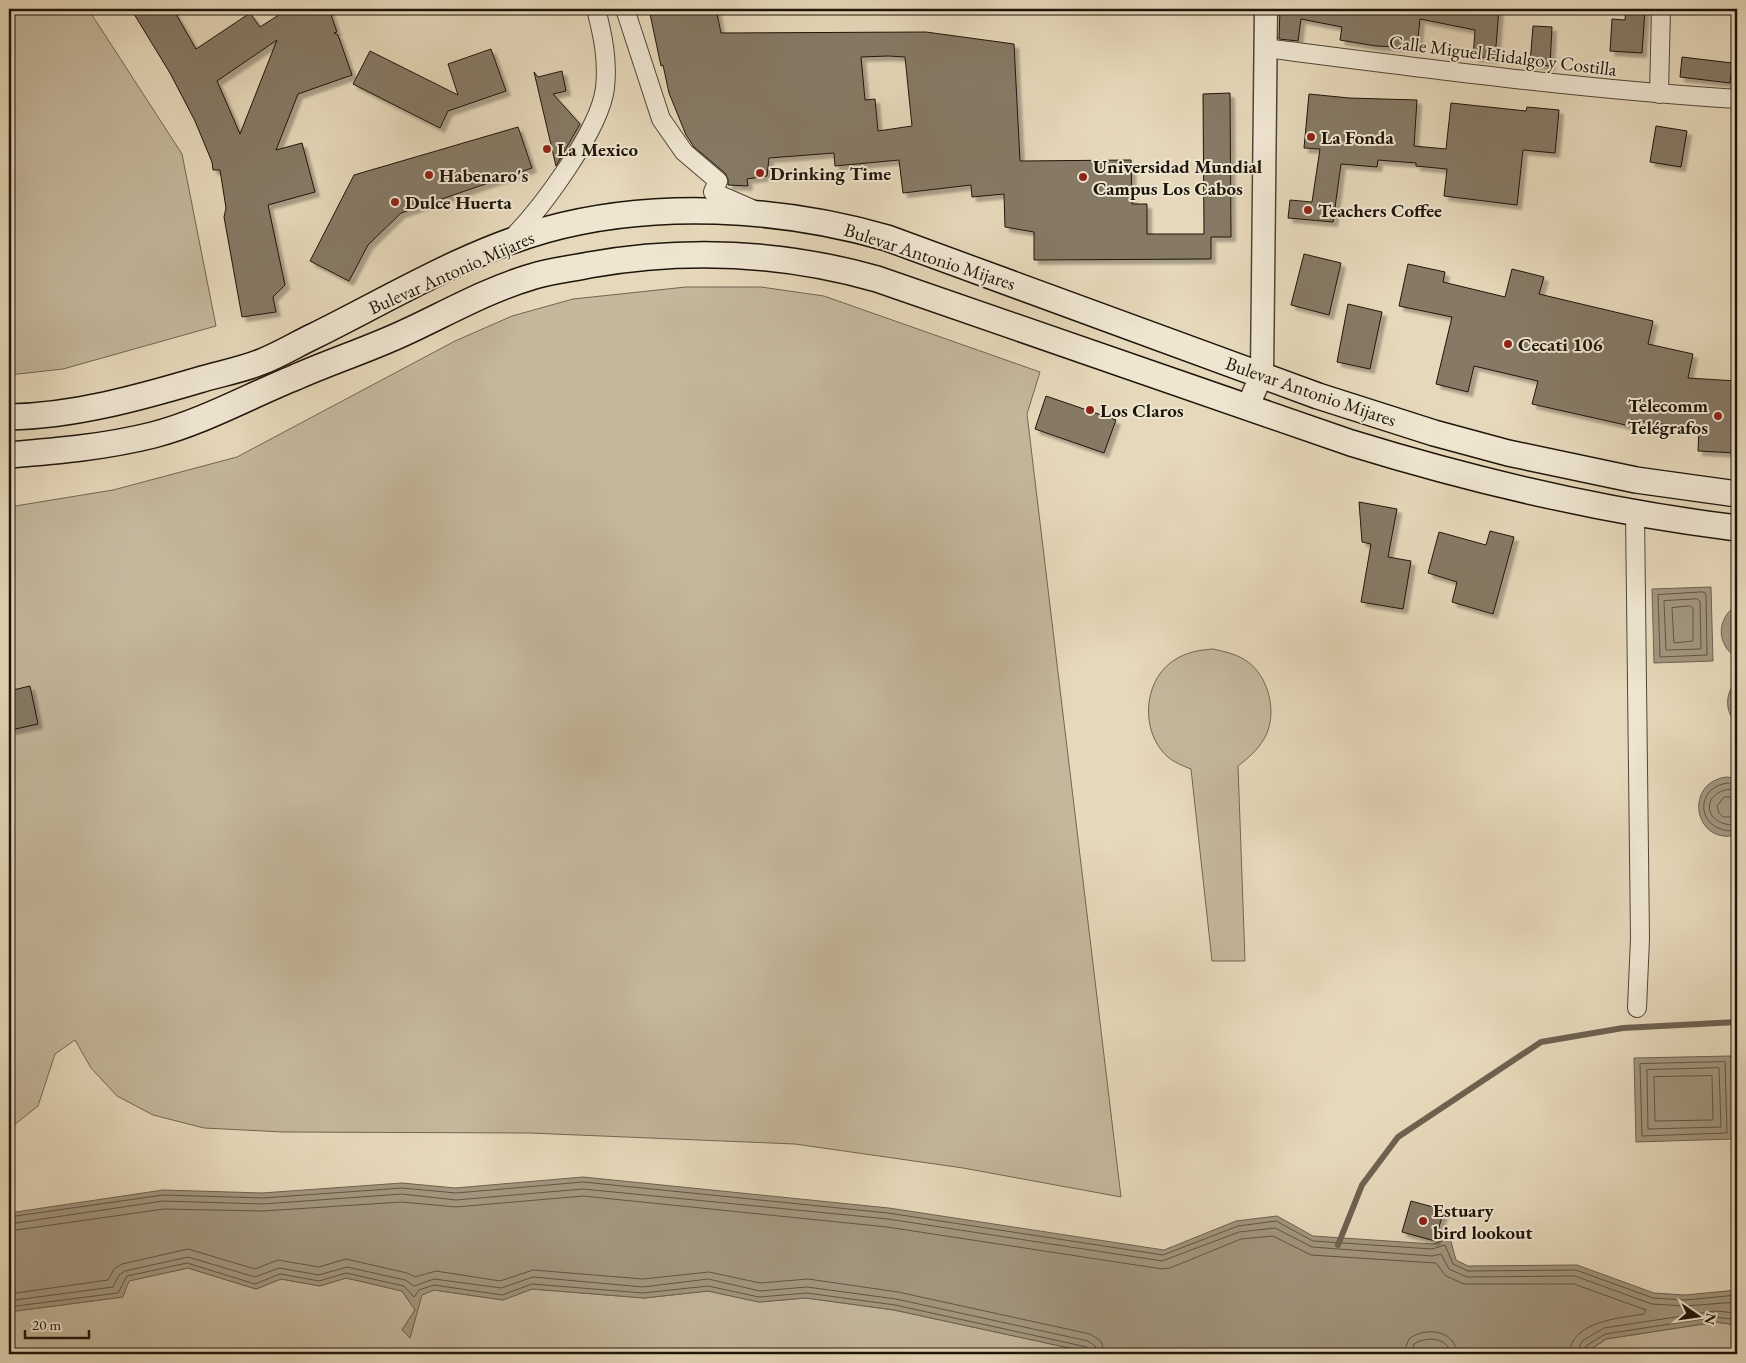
<svg xmlns="http://www.w3.org/2000/svg" width="1746" height="1363" font-family="'EB Garamond',serif">
<defs>
<filter id="shadow"><feDropShadow dx="4.5" dy="4.5" stdDeviation="1" flood-color="#0004"/></filter>
</defs>
<rect width="100%" height="100%" fill="#e6d8ba"/>
<filter id="stains"><feTurbulence type="fractalNoise" baseFrequency=".004" numOctaves="4"/><feColorMatrix values="0 0 0 0 .2 0 0 0 0 .09 0 0 0 0 .02 0 0 0 .5 -.17"/></filter>
<radialGradient id="worn" r=".72"><stop offset=".6" stop-color="#630" stop-opacity="0"/><stop offset="1" stop-color="#630" stop-opacity=".3"/></radialGradient>
<g fill="#c4b79c" stroke="#716653">
<polygon points="9,9 87,9 94,18 182,154 216,326 63,369 9,375"/>
<polygon points="686,287 761,287 824,296 1040,372 1027,414 1121,1197 963,1168 795,1144 529,1133 283,1132 204,1128 153,1115 117,1096 91,1068 75,1040 55,1054 38,1106 9,1129 9,507 113,490 237,457 455,341 512,316 573,299"/>
<path d="M1213,649C1226,652 1237,654 1248,662C1270,678 1278,716 1264,739C1257,751 1248,758 1238,766L1245,961H1212L1191,769C1180,765 1169,760 1162,751C1140,724 1145,677 1176,659C1188,652 1199,650 1213,649Z"/>
<polygon points="188,1268 256,1289 281,1279 320,1286 346,1278 402,1291 415,1310 402,1330 410,1338 421,1295 434,1290 503,1300 532,1289 644,1298 708,1291 759,1302 806,1298 894,1310 1097,1354 9,1354 9,1319 16,1311 122,1297 128,1281"/>
<polygon points="1716,1322 1737,1325 1737,1354 1587,1354 1590,1350 1606,1339"/>
</g>
<g fill="#a2967e" stroke="#6d6250">
<polygon points="1711,587 1713,661 1654,663 1652,589"/>
<path d="M1737,605V658C1716,645 1716,618 1737,605Z"/>
<path d="M1737,680V724C1724,711 1725,693 1737,680Z"/>
<path d="M1726,777L1737,778V835C1694,846 1683,783 1726,777Z"/>
<polygon points="1731,1056 1733,1139 1636,1142 1634,1058"/>
<polygon points="583,1177 889,1208 1164,1250 1236,1221 1277,1216 1313,1236 1433,1244 1450,1238 1456,1260 1468,1266 1577,1265 1654,1293 1685,1295 1737,1290 1737,1325 1716,1322 1606,1339 1590,1350 1587,1354 1457,1354 1427,1350 1416,1354 1138,1354 1133,1352 1097,1354 894,1310 806,1298 759,1302 708,1291 644,1298 532,1289 503,1300 434,1290 422,1295 410,1338 402,1330 415,1310 402,1291 346,1278 320,1286 281,1279 256,1289 188,1268 129,1281 123,1297 16,1311 9,1319 9,1213 163,1190 262,1193 402,1183 455,1188"/>
</g>
<g fill="none" stroke-linecap="round" stroke-linejoin="round">
<g stroke="#605644" stroke-width="1">
<polygon points="1703,592 1706,594 1707,655 1660,657 1658,595"/>
<polygon points="1697,599 1700,601 1701,649 1666,650 1664,601"/>
<polygon points="1690,606 1693,608 1693,641 1674,643 1672,608"/>
<path d="M1737,783C1693,779 1692,834 1737,831"/>
<path d="M1737,789C1700,787 1700,827 1737,825"/>
<polyline points="1737,797 1724,797 1717,806 1719,813 1723,817 1737,817"/>
<polygon points="1725,1062 1727,1133 1642,1136 1640,1064"/>
<polygon points="1719,1068 1721,1127 1648,1129 1647,1070"/>
<polygon points="1712,1076 1713,1120 1655,1121 1654,1077"/>
<polyline points="9,1217 163,1195 263,1198 402,1188 456,1193 583,1182 888,1213 1163,1255 1238,1226 1276,1221 1313,1241 1432,1249 1445,1245 1453,1264 1468,1271 1576,1270 1653,1298 1685,1300 1737,1295"/>
<polyline points="9,1224 163,1201 263,1204 402,1194 456,1200 583,1189 888,1219 1162,1261 1239,1232 1275,1228 1312,1247 1432,1256 1441,1254 1449,1269 1467,1277 1575,1276 1652,1304 1685,1306 1737,1302"/>
<path d="M9,1231L164,1209L263,1211L402,1202L456,1207L583,1196L887,1227L1162,1269L1170,1268L1241,1239L1273,1236L1311,1255L1436,1263L1446,1276L1464,1284H1574L1646,1310L1644,1314C1620,1318 1571,1321 1569,1354"/>
<polyline points="9,1294 108,1280 114,1269 122,1264 188,1249 255,1269 278,1260 319,1267 346,1259 407,1273 415,1277 436,1271 500,1281 533,1270 643,1279 709,1272 760,1283 808,1279 898,1292 1090,1334 1101,1341 1105,1354"/>
<polyline points="9,1303 15,1300 113,1287 119,1275 125,1271 188,1257 255,1277 279,1268 319,1275 347,1267 405,1280 414,1286 434,1279 501,1288 533,1277 643,1287 708,1279 760,1291 807,1287 896,1299 1088,1341 1095,1346 1098,1354"/>
<polyline points="9,1312 16,1306 118,1293 127,1276 187,1263 255,1284 280,1274 319,1281 346,1273 404,1286 414,1297 419,1290 434,1285 502,1295 532,1284 643,1293 708,1286 759,1297 807,1293 895,1305 1087,1347 1091,1354"/>
<path d="M1403,1354L1409,1339C1425,1326 1456,1330 1457,1354"/>
<path d="M1411,1354L1414,1344C1426,1336 1449,1337 1450,1354"/>
<polyline points="1577,1354 1582,1341 1604,1328 1715,1311 1737,1313"/>
<polyline points="1583,1354 1586,1346 1605,1334 1716,1317 1737,1320"/>
</g>
<polyline stroke="#6d6250" stroke-width="6" points="1338,1245 1362,1185 1398,1137 1541,1042 1623,1028 1737,1022"/>
</g>
<g fill="#867a66" stroke="#1e150a" fill-rule="evenodd" filter="url(#shadow)">
<path d="M131,9H173L196,49L250,13L260,27L288,9H329L337,32L334,33L338,35L352,75L298,94L276,150L302,143L315,192L268,205L285,285L273,297L276,312L242,317L224,217L226,208L220,170H213L212,162L195,121L170,73ZM277,40L240,134L217,81Z"/>
<path d="M649,9H716L721,33L926,32L1014,44L1020,161L1131,160L1132,204H1147V234H1204L1203,94L1230,93L1231,237H1211V259L1034,260V232L1005,227L1004,194L972,197L971,185L903,193L899,160L835,166L834,153L769,158L767,176L747,179L748,186L728,185V179L725,173L694,147L686,135L669,93L663,65L661,66ZM888,56L905,57L912,126L878,131L875,99L865,100L861,57Z"/>
<polygon points="1280,9 1499,9 1495,59 1473,57 1475,30 1420,19 1417,48 1376,46 1340,40 1342,27 1301,19 1298,41 1279,39"/>
<polygon points="1626,9 1645,10 1642,53 1610,51 1612,19 1625,20"/>
<polygon points="1533,26 1552,27 1550,66 1530,64"/>
<polygon points="491,49 506,91 448,111 440,128 353,84 370,51 458,95 448,64"/>
<polygon points="1682,57 1732,63 1730,83 1680,77"/>
<polygon points="562,71 566,91 553,94 580,124 556,166 534,72 538,77"/>
<polygon points="1309,94 1349,98 1417,100 1414,146 1446,149 1451,103 1526,111 1527,107 1559,110 1555,153 1523,150 1517,205 1444,196 1447,169 1416,166 1416,163 1378,160 1377,167 1341,164 1333,222 1288,218 1290,200 1312,202 1320,149 1304,148"/>
<polygon points="1656,126 1687,131 1681,167 1650,162"/>
<polygon points="518,127 532,168 401,213 368,245 349,281 310,261 354,175"/>
<polygon points="1304,254 1341,263 1329,315 1291,305"/>
<polygon points="1408,264 1445,272 1443,282 1505,297 1512,269 1544,277 1539,294 1653,321 1648,344 1693,354 1688,378 1737,381 1737,453 1698,451 1699,429 1631,420 1630,426 1532,404 1538,381 1474,366 1468,392 1436,384 1452,317 1399,306"/>
<polygon points="1348,304 1382,312 1370,369 1337,362"/>
<polygon points="1046,396 1116,420 1104,453 1035,429"/>
<polygon points="1359,502 1397,509 1388,557 1411,561 1403,609 1361,602 1371,544 1362,542"/>
<polygon points="1490,531 1514,537 1493,614 1452,602 1457,582 1428,573 1439,532 1486,545"/>
<polygon points="30,686 38,724 11,730 9,691"/>
<polygon points="1411,1201 1444,1210 1435,1241 1402,1232"/>
</g>
<g fill="none" stroke-linecap="round" stroke-linejoin="round">
<defs>
<g id="minor">
<polyline points="625,9 661,119 684,152 718,181 713,192 752,209"/>
<path d="M1265,48C1422,68 1579,89 1737,99"/>
<polyline points="1659,94 1661,9"/>
<path d="M511,239C541,209 600,130 605,88C608,60 603,36 596,9"/>
<polyline points="1635,512 1640,939 1637,1008"/>
</g>
<polyline id="tertiary" points="1248,406 1262,374 1266,9"/>
<g id="secondary">
<path d="M9,417C73,416 138,398 199,380C219,374 241,370 261,362C279,355 297,344 314,336C389,299 464,253 545,230C653,200 780,207 887,238L1318,396L1434,433L1508,453L1636,480L1737,494"/>
<path d="M9,455C57,451 105,447 153,435C203,422 249,396 296,377C332,361 370,349 406,332C447,313 487,290 531,277C549,271 570,269 589,265C686,248 782,252 877,279L1351,443C1478,482 1606,512 1737,528"/>
</g>
</defs>
<use href="#minor" stroke="#504636" stroke-width="20"/>
<use href="#tertiary" stroke="#504636" stroke-width="25"/>
<use href="#secondary" stroke="#1e150a" stroke-width="28"/>
<use href="#minor" stroke="#efe6d2" stroke-width="18"/>
<use href="#tertiary" stroke="#efe6d2" stroke-width="22"/>
<use href="#secondary" stroke="#efe6d2" stroke-width="25"/>
</g>
<g fill="#8f2418" stroke="#efe6d2" stroke-width="2">
<circle cx="1311" cy="137" r="5"/>
<circle cx="547" cy="149" r="5"/>
<circle cx="760" cy="173" r="5"/>
<circle cx="429" cy="175" r="5"/>
<circle cx="1083" cy="177" r="5"/>
<circle cx="395" cy="202" r="5"/>
<circle cx="1308" cy="210" r="5"/>
<circle cx="1508" cy="344" r="5"/>
<circle cx="1090" cy="410" r="5"/>
<circle cx="1718" cy="416" r="5"/>
<circle cx="1423" cy="1221" r="5"/>
</g>
<g text-anchor="middle" stroke-width="4" stroke-linejoin="round" paint-order="stroke">
<g font-size="19" fill="#1e150a" stroke="#efe6d2">
<text transform="translate(1503 55) rotate(7)" y="7">Calle Miguel Hidalgo y Costilla</text>
<text transform="translate(930 256) rotate(18)" y="7">Bulevar Antonio Mijares</text>
<text transform="translate(451 272) rotate(-24)" y="7">Bulevar Antonio Mijares</text>
<text transform="translate(1311 391) rotate(19)" y="7">Bulevar Antonio Mijares</text>
</g>
<g font-size="19" font-weight="bold" fill="#1e150a" stroke="#efe6d2" text-anchor="start">
<text x="1321" y="144">La Fonda</text>
<text x="557" y="156">La Mexico</text>
<text x="1093" y="173">Universidad Mundial<tspan x="1093" dy="22">Campus Los Cabos</tspan></text>
<text x="770" y="180">Drinking Time</text>
<text x="439" y="182">Habenaro's</text>
<text x="405" y="209">Dulce Huerta</text>
<text x="1318" y="217">Teachers Coffee</text>
<text x="1518" y="351">Cecati 106</text>
<text x="1708" y="412" text-anchor="end">Telecomm<tspan x="1708" dy="22">Telégrafos</tspan></text>
<text x="1100" y="417">Los Claros</text>
<text x="1433" y="1217">Estuary<tspan x="1433" dy="22">bird lookout</tspan></text>
</g>
</g>
<rect width="1746" height="1363" fill="none" stroke="#e6d8ba" stroke-width="30"/>
<rect x="10" y="10" width="1726" height="1343" fill="none" stroke="#1e150a" stroke-width="2.5"/>
<rect x="15" y="15" width="1716" height="1333" fill="none" stroke="#1e150a"/>
<g transform="translate(1698 1316) rotate(103)" stroke="#efe6d2" stroke-width="4" paint-order="stroke">
<path d="M0-4L9 19L0 12L-9 19Z" fill="#1e150a"/>
<text y="-8" font-size="14" font-weight="bold" text-anchor="middle" fill="#1e150a">N</text>
</g>
<path d="M25 1330v8h64v-8" fill="none" stroke="#1e150a" stroke-width="2.5"/>
<text x="32" y="1330" font-size="15" fill="#1e150a" stroke="#efe6d2" stroke-width="4" paint-order="stroke">20 m</text>
<rect width="100%" height="100%" filter="url(#stains)"/>
<rect width="100%" height="100%" fill="url(#worn)"/>
</svg>
